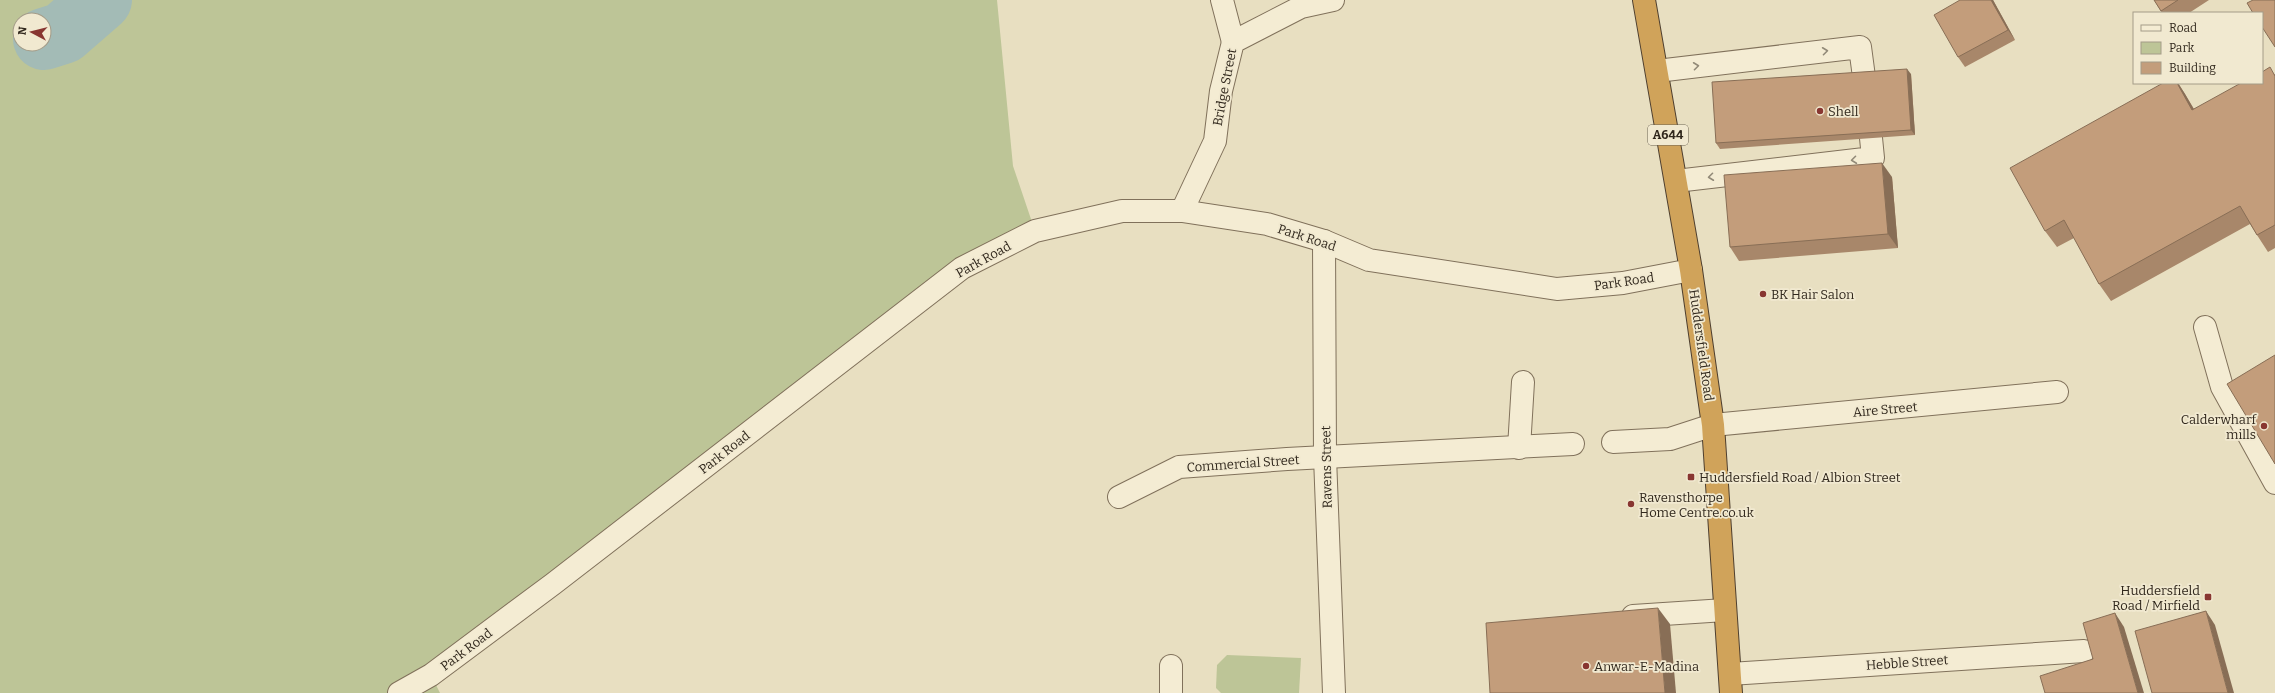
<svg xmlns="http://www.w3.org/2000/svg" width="2275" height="693" font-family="Bitter,serif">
<rect width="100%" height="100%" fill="#e8dfc1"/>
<g fill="#bdc597" fill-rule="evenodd">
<path d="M0,0H997L1013,166L1035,231L962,268L431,675L440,693H0ZM20,20H44V44H20Z"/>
<polygon points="1227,655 1301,658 1299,693 1221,693 1216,688 1217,665"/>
</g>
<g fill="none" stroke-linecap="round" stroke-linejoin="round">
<polyline stroke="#a3bbb6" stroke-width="62" points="44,39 63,33 101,0"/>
<defs>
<g id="minor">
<polyline points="1222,0 1233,42"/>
<polyline points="1657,71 1860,47 1864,77"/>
<polyline points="1676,181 1873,158 1871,138"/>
<polyline points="1182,211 1215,141 1221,91 1233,42 1301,7 1333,0"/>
<polyline points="1324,241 1325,457 1334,693"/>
<polyline points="2205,327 2222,387 2275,483"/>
<polyline points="1613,442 1670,439 1713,425 2057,392"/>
<polyline points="1519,448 1523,382"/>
<polyline points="1119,497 1179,467 1287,459 1573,444"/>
<polyline points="1633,616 1725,610"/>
<polyline points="1171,666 1171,693"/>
<polyline points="1730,674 2084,651"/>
<polyline points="399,693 431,675 553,584 962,268 1035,231 1122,211 1182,211 1267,224 1324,241 1369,260 1557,289 1623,283 1691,270"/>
</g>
<polyline id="highway" points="1644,0 1691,270 1713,425 1731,693"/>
</defs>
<use href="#minor" stroke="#80715b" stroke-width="24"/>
<use href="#highway" stroke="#4e3f2f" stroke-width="24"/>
<use href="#minor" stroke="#f4ecd3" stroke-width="22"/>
<use href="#highway" stroke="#d0a35a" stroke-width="22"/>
</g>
<g fill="#a8876a">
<polygon points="1960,0 1993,0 2015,40 1965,67 1958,57"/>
<polygon points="2154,0 2209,0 2189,13 2162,13"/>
<polygon points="1911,74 1915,135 1720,149 1716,143"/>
<polygon points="2275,74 2275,248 2268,252 2257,235 2250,224 2111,301 2099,284 2074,238 2057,247 2045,231 2163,83 2178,83 2185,94 2194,109"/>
<polygon points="1892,177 1898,248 1739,261 1730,247"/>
</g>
<g fill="#886e56">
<polygon points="1991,0 1993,0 2015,40 2008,30"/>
<polygon points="1907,69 1911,74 1915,135 1911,130"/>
<polygon points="2177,83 2178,83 2185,94 2204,127 2192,110"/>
<polygon points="1882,163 1892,177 1898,248 1888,234"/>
<polygon points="1658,608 1670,624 1676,693 1665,693"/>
<polygon points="2206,611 2215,625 2234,693 2228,693"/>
<polygon points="2115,613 2124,627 2144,693 2138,693"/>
</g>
<g fill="#c39d7b" stroke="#886e56">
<polygon points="1960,0 1991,0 2008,30 1958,57 1934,15"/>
<polygon points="2154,0 2178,0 2161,11"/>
<polygon points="2253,0 2275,0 2275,47 2262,27 2262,13 2253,13 2247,3"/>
<polygon points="2270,67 2275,76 2275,225 2257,235 2240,206 2099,284 2064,220 2045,231 2010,168 2163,83 2177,83 2192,110 2241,83 2262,83 2262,72"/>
<polygon points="1907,69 1911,130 1716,143 1712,82"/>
<polygon points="1882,163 1888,234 1730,247 1724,175"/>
<polygon points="2275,355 2275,464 2227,384"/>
<polygon points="1658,608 1665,693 1490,693 1486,623"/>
<polygon points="2206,611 2228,693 2152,693 2135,631"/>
<polygon points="2115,613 2138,693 2045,693 2040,676 2093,659 2083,623"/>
</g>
<defs><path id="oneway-chevron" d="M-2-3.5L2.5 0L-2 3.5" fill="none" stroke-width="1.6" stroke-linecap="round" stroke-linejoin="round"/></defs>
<g stroke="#928a78">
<use href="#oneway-chevron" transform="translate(1825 51) rotate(-7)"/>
<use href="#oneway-chevron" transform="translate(1696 66) rotate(-7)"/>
<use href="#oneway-chevron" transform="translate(1854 160) rotate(173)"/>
<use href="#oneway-chevron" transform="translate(1711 177) rotate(173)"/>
</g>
<g fill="#883631" stroke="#f1e9d0" stroke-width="1.5">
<circle cx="1820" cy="111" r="4"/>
<circle cx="1763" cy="294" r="4"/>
<circle cx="2264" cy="426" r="4"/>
<rect x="1687" y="473" width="8" height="8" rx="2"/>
<circle cx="1631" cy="504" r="4"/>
<rect x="2204" y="593" width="8" height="8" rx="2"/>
<circle cx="1586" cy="666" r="4"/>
</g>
<g text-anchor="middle" stroke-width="3.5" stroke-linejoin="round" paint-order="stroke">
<rect fill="#f1e9d0" stroke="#6b6253" stroke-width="1" x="1648" y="125" width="40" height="20" rx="3"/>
<g font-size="12" font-weight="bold" fill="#31281d">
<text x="1668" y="139">A644</text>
</g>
<g font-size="13" fill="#31281d" stroke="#f1e9d0">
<text transform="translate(1224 87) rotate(-79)" y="5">Bridge Street</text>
<text transform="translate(1307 237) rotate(18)" y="5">Park Road</text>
<text transform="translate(983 259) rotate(-29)" y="5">Park Road</text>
<text transform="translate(1624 281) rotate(-8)" y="5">Park Road</text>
<text transform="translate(1702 345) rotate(82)" y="5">Huddersfield Road</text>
<text transform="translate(1885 409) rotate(-5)" y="5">Aire Street</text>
<text transform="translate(724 452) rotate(-38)" y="5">Park Road</text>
<text transform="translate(1243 463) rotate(-4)" y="5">Commercial Street</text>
<text transform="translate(1326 467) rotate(-91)" y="5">Ravens Street</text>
<text transform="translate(466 649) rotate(-37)" y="5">Park Road</text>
<text transform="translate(1907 662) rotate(-4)" y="5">Hebble Street</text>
</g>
<g font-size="13" fill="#31281d" stroke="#f1e9d0" text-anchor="start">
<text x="1828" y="116">Shell</text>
<text x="1771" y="299">BK Hair Salon</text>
<text x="2256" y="424" text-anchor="end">Calderwharf<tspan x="2256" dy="15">mills</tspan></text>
<text x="1699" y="482">Huddersfield Road / Albion Street</text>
<text x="1639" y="502">Ravensthorpe<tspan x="1639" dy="15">Home Centre.co.uk</tspan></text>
<text x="2200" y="595" text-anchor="end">Huddersfield<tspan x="2200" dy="15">Road / Mirfield</tspan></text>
<text x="1594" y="671">Anwar-E-Madina</text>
</g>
</g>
<rect x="2133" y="12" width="130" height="72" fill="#f1e9d0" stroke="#a49c88"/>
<rect x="2141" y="25" width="20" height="6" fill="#f4ecd3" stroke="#a49c88"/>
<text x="2169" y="32" font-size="12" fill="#31281d">Road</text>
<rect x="2141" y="42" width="20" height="12" fill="#bdc597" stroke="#a49c88"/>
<text x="2169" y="52" font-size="12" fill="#31281d">Park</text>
<rect x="2141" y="62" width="20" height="12" fill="#c39d7b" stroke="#a49c88"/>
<text x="2169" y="72" font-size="12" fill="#31281d">Building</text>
<g transform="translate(32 32) rotate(277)"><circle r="19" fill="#f1e9d0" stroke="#a49c88"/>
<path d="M0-3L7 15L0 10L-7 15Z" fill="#883631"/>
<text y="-6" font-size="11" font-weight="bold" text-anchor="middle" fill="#31281d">N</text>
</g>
</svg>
